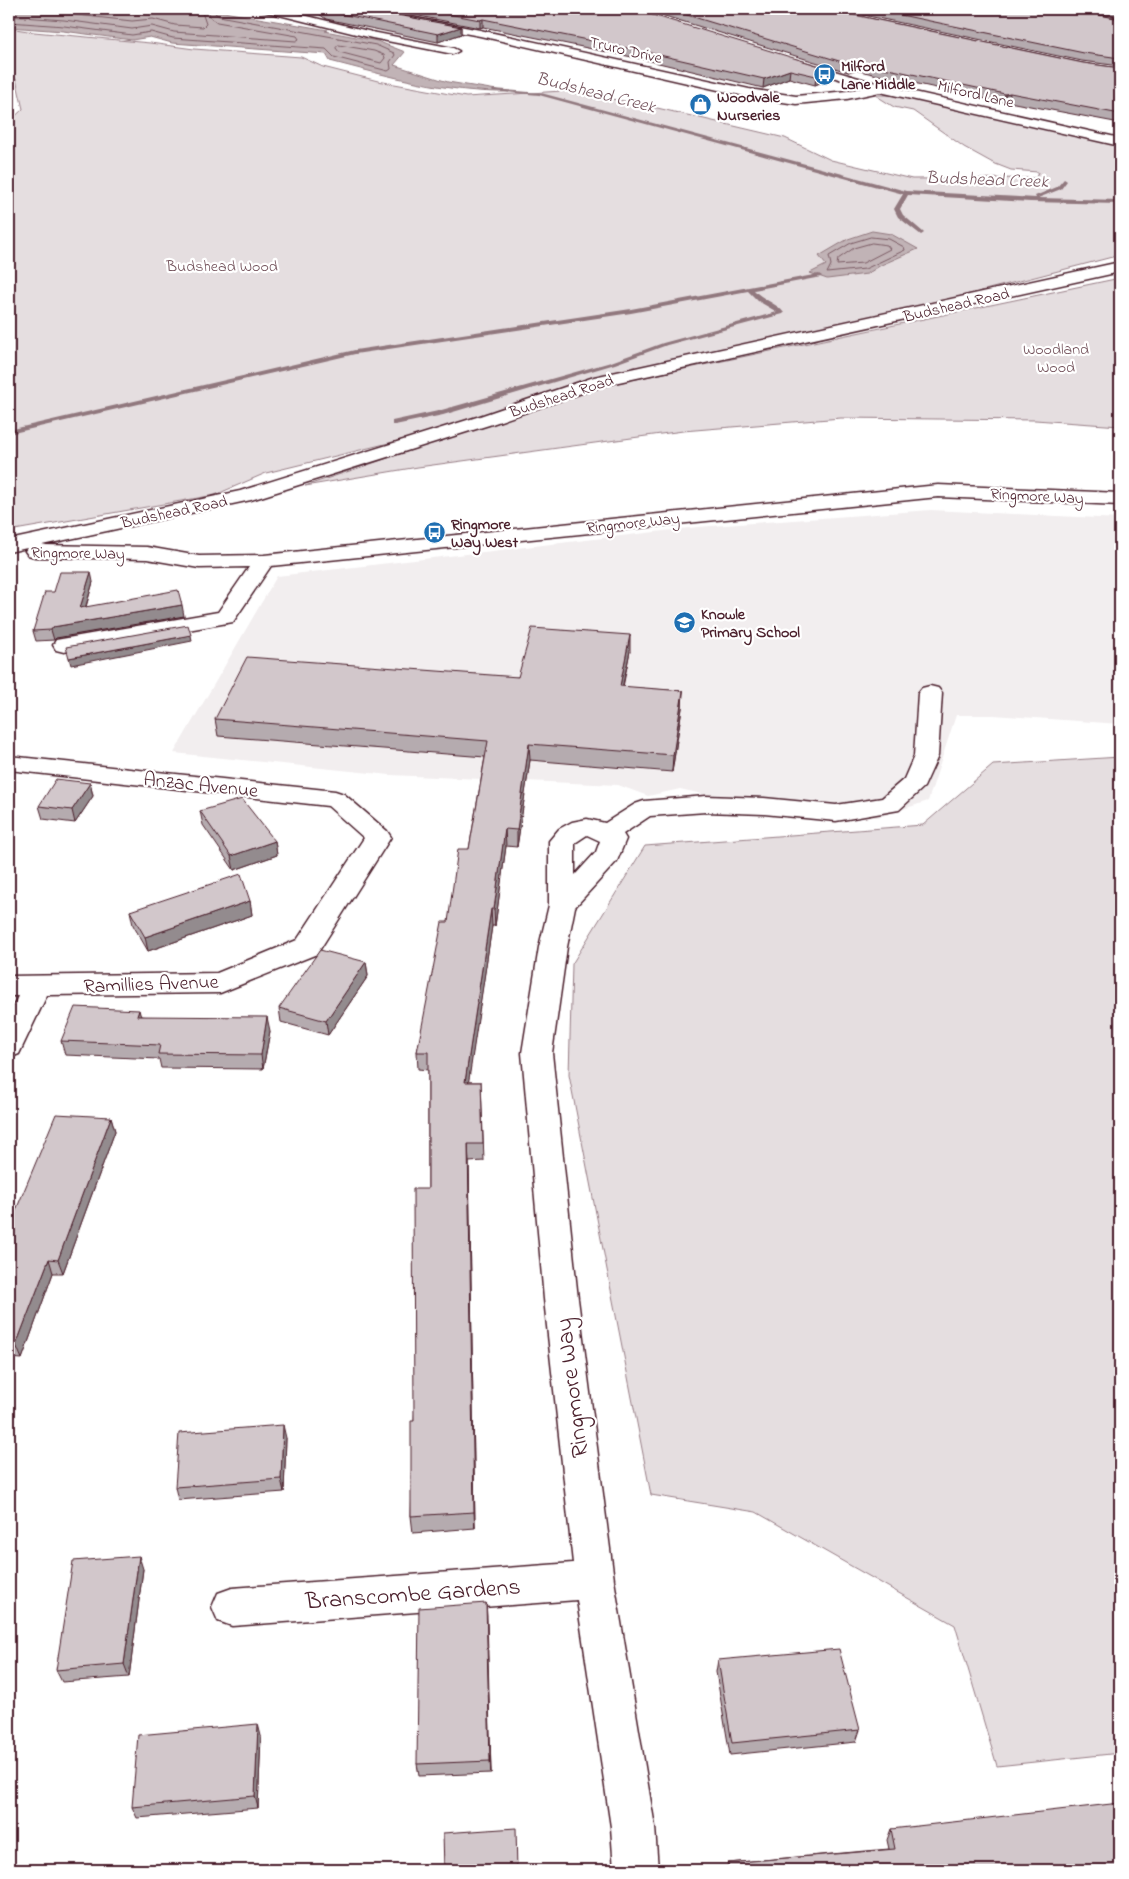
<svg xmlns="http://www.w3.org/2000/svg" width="1129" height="1879" font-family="'Indie Flower',sans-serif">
<rect width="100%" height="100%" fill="#fff"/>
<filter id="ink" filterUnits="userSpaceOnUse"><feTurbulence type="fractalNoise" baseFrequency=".02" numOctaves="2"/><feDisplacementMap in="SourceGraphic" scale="10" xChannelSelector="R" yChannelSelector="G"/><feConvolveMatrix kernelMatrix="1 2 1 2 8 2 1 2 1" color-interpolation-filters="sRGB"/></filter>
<g filter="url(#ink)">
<polygon fill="#f2eeef" points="931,510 1120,519 1120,724 994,715 956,715 928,801 879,817 811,818 680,789 648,796 618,785 390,775 174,753 277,576 698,527"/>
<g fill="#e5dee0" stroke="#987e86">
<polygon points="9,28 34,32 150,43 194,49 301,57 323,67 378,81 466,97 562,91 636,103 785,138 831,160 912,179 1036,178 1038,172 1011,170 993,163 964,147 913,111 894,107 875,95 909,95 1120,144 1120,255 923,306 717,350 598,379 438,431 266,473 215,495 9,531 9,122 23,109 16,79 9,74"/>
<polygon points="1120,278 1120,426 1035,420 841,418 683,431 418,467 305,486 557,401 617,383"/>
<polygon points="1120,757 1120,1753 997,1766 955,1625 756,1512 651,1495 569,1075 572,964 645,846 923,825 993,765"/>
</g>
<g fill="#c1b3b6" stroke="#91787e">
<path d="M9,9H206L328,30L325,31L377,41L405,52L394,65L448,82L509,92C448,93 388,76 330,61L326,54L172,43L150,37L132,40L63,31L9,27Z"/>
<polygon points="872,231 891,234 918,249 881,265 867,274 827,279 810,273 826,265 819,256 848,239"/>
</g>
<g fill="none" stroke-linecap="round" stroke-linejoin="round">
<g stroke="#7a5a63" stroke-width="1">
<polyline points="21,9 132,21 153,19 175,25 203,27 206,24 201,9"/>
<polyline points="9,16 64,20 132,29 152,26 174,32 296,41 299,39 297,36 217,22 210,17 208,9"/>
<polyline points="9,22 64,26 132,35 151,32 173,38 326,49 334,57 388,71 391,69 390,62 395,55 394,53 376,45 219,16 215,13 214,9"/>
<polygon points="339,45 374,51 384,55 385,58 381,63 339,52 336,48"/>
<polygon points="871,237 889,239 904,247 905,250 865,269 827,273 831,265 829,256 851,243"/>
<polygon points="872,243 887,245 890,249 863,263 837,265 838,259 854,248"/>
</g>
<g fill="#91787e" fill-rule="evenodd">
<polygon points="494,89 541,93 906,191 1036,198 1035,196 1057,187 1064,179 1067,181 1061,189 1038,198 1120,200 1120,204 1030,202 908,195 900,209 903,215 923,232 924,233 921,235 898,217 894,209 903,194 539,95 492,91"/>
<path d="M819,274L822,276L821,277L754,290C764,301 777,303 784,313L783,314L667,345L615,364L443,415L395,425H392V421L438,411L611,362L663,343L777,312L758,301L748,291L631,313L355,354L9,434V430L355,350L631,309Z"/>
</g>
<defs>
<g id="minor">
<polygon points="262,9 279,9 372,32 453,48 459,51 453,54 372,38 263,11"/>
<polygon points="361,9 376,9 390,13 480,30 749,89 796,96 847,91 866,87 792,65 790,63 792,61 796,60 883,85 1120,138 1120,146 880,92 847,99 796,104 749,97 480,36 388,19 362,11"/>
<polygon points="1120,262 1120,272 605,385 489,425 251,500 42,545 147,547 199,556 264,555 938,485 1120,493 1120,505 938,497 271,566 233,622 64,652 56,650 53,645 56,640 218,612 249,567 199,568 147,559 35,557 28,555 25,551 27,548 9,552 9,540 240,491 477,417 594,377"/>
<path d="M930,686L938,688L942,693L938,756L924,787L899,810L836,821L764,814L706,812L650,816L623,834L626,839L617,861L575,907L567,947L552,1053L578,1299L614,1580L655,1827L658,1870H614L611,1827L577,1600L232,1626L218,1621L212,1607L218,1593L232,1588L573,1563L544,1299L522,1053L539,947L549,905V841L559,829L572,822L587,819L605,823L635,804L644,801L706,796L764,798L836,805L882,798L904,779L914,756L918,693L922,688ZM587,835L600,841L596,852L575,875V843Z"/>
<polygon points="9,756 335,791 344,794 387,831 391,837 317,954 220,993 47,995 19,1054 9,1058 9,1016 18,996 9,996 9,976 217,973 297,940 364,838 328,806 9,770"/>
</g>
</defs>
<use href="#minor" stroke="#4a1f2b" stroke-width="3"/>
<use href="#minor" fill="#fff" fill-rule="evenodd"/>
</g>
<g fill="#b5abaf" stroke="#4a1f2b">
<polygon points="312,9 373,9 387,13 461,27 461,34 438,42 326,19"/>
<polygon points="384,9 633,9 832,78 815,85 789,78 763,88 642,59 483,27 480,28"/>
<polygon points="642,9 826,9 1083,63 1120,68 1120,123 1009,102 1004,103 855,70 848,72"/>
<polygon points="835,9 1068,9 1120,19 1120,66 1082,61"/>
<polygon points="1076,9 1120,9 1120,18"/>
<polygon points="93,582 86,607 184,616 56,638 54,640 36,641 33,631 54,592"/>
<polygon points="630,651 623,687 683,691 682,708 672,772 530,760 517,847 506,846 495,926 492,926 468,1082 481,1082 484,1161 469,1162 475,1528 413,1533 411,1516 414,1421 428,1189 428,1070 418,1069 417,1052 448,922 469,849 485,757 218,736 215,719 518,677"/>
<polygon points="90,783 93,796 75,823 43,819 39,806"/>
<polygon points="200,811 275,841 277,855 234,870 203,825"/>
<polygon points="250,901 252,915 148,951 133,925 130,911"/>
<polygon points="366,962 368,976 328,1035 281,1022 279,1008"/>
<polygon points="141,1016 270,1031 263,1069 161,1068 159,1059 65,1055 61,1041"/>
<polygon points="111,1117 115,1131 63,1273 53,1273 22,1359 9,1358 9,1227"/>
<polygon points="286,1438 284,1492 178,1500 175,1487"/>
<polygon points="143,1569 129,1677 62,1682 56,1670"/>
<polygon points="486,1603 491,1773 419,1776 417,1764"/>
<polygon points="718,1660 860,1730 856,1742 730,1755 716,1672"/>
<polygon points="261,1736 258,1808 137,1818 132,1807"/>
<polygon points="891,1829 1120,1870 727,1870 728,1863 889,1849 887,1840"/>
</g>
<g fill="#938b8e" stroke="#4a1f2b">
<polygon points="483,19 483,27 480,28 480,20"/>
<polygon points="461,27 461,34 438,42 438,34"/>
<polygon points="856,62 855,70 848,72 849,64"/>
<polygon points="790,70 789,78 763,88 764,79"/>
<polygon points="833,70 832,78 815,85 816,76"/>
<polygon points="1010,93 1009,102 1004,103 1005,94"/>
<polygon points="91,572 93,582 82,619 80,608"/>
<polygon points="182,605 184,616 56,638 54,640 51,630 53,627"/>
<polygon points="191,635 192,641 71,665 69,658"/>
<polygon points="630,635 630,651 619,703 620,686"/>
<polygon points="683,691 682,708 672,772 673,755"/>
<polygon points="529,744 530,760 517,847 517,830"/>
<polygon points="90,783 93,796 75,823 72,810"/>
<polygon points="505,829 506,846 495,926 494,909"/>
<polygon points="275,841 277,855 234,870 231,856"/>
<polygon points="250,901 252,915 148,951 145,937"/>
<polygon points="491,909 492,926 466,1099 465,1082"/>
<polygon points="366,962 368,976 328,1035 326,1021"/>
<polygon points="139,1010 143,1024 137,1016"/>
<polygon points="267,1017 270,1031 263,1069 261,1055"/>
<polygon points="111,1117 115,1131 63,1273 58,1260"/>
<polygon points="468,1144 469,1162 475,1528 474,1512"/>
<polygon points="49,1259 53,1273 22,1359 16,1345"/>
<polygon points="283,1425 286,1438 284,1492 281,1479"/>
<polygon points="139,1556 143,1569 129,1677 124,1664"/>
<polygon points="486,1603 487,1616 491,1773 490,1761"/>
<polygon points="258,1724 261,1736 258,1808 255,1796"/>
</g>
<g fill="#d2c7cb" stroke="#4a1f2b">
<polygon points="322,9 373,9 387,13 461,27 438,34 326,11"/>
<polygon points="422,9 633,9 833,70 816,76 790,70 764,79 642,51 483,19 480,20"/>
<polygon points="667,9 826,9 1083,63 1120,68 1120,114 1010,93 1005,94 856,62 849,64"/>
<polygon points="872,9 1068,9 1120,19 1120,58 1084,53"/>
<polygon points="60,572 91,572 80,608 178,590 182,605 53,627 51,630 33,631 45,592 54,592"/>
<polygon points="188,625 191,635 69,658 66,647"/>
<polygon points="532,628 630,635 620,686 683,691 673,755 529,744 517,830 505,829 494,909 491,909 465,1082 481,1082 483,1144 468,1144 474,1512 411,1516 411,1421 414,1421 413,1189 428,1189 428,1052 417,1052 442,922 448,922 458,849 469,849 488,741 215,719 247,657 518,677"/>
<polygon points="56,779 90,783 72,810 39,806"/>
<polygon points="242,799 275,841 231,856 200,811"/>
<polygon points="241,874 250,901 145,937 130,911"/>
<polygon points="320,950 366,962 326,1021 279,1008"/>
<polygon points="75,1007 139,1010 137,1016 267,1017 261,1055 158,1054 160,1045 61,1041"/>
<polygon points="56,1114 111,1117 58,1260 49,1259 16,1345 9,1345 9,1227"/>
<polygon points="283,1425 281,1479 175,1487 179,1433"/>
<polygon points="139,1556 124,1664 56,1670 73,1561"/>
<polygon points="486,1603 490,1761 417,1764 419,1608"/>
<polygon points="839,1649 860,1730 732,1743 718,1660"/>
<polygon points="258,1724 255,1796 132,1807 138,1735"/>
<polygon points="1120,1803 1120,1870 729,1870 728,1863 895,1849 891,1829"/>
<polygon points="516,1828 517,1870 444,1870 443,1833"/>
</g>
</g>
<defs>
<symbol id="bus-disc" viewBox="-11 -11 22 22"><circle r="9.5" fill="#1f6fb2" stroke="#fff"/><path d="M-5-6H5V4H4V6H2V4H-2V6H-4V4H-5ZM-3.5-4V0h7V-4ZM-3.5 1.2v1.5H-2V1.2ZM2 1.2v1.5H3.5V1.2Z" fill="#fff"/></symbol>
<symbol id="shop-disc" viewBox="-11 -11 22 22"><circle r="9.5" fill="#1f6fb2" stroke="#fff"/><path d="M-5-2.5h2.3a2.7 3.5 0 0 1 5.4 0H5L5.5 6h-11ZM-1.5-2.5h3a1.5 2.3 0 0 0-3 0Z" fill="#fff"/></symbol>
<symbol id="school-disc" viewBox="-11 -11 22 22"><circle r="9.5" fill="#1f6fb2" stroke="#fff"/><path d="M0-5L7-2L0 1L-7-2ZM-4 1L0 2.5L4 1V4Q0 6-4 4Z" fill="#fff"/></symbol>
</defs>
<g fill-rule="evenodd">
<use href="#bus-disc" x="812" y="62" width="25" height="25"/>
<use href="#shop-disc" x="688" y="92" width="25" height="25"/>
<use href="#bus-disc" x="422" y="520" width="25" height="25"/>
<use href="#school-disc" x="672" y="610" width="25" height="25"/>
</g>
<g text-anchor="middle" stroke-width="4.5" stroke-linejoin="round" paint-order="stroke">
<g font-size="16" fill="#4a1f2b" stroke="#fff">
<text transform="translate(626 49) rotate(13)" y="6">Truro Drive</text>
<text transform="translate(976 93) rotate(13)" y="6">Milford Lane</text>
<text transform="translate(956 304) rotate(-13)" y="6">Budshead Road</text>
<text transform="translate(561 395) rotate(-18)" y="6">Budshead Road</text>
<text transform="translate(1037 495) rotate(3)" y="6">Ringmore Way</text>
<text transform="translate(174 511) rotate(-12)" y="6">Budshead Road</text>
<text transform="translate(633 522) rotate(-6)" y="6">Ringmore Way</text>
<text transform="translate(78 552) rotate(1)" y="6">Ringmore Way</text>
</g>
<g font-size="16" font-weight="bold" fill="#4a1f2b" stroke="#fff" text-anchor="start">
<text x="841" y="71">Milford<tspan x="841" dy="18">Lane Middle</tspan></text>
<text x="717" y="102">Woodvale<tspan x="717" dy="18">Nurseries</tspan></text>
<text x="451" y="529">Ringmore<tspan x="451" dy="18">Way West</tspan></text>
<text x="701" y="619">Knowle<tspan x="701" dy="18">Primary School</tspan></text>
</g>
<g font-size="16" fill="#714f58" stroke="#fff">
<text x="222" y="271">Budshead Wood</text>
<text x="1056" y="354">Woodland<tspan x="1056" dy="18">Wood</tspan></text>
</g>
<g font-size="18" font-style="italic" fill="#74535c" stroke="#fff">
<text transform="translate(596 92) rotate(14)" y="6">Budshead Creek</text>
<text transform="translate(987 179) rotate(2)" y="6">Budshead Creek</text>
</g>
<g font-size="20" fill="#4a1f2b" stroke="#fff">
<text transform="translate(201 784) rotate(6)" y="7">Anzac Avenue</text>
<text transform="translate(151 983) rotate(-2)" y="7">Ramillies Avenue</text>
</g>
<g font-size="24" fill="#4a1f2b" stroke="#fff">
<text transform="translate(571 1388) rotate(-97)" y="8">Ringmore Way</text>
<text transform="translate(413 1593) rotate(-4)" y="8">Branscombe Gardens</text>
</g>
</g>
<rect width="1129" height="1879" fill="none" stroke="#fff" stroke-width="30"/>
<rect x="15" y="15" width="1099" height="1849" fill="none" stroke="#4a1f2b" stroke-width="2" filter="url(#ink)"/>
</svg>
